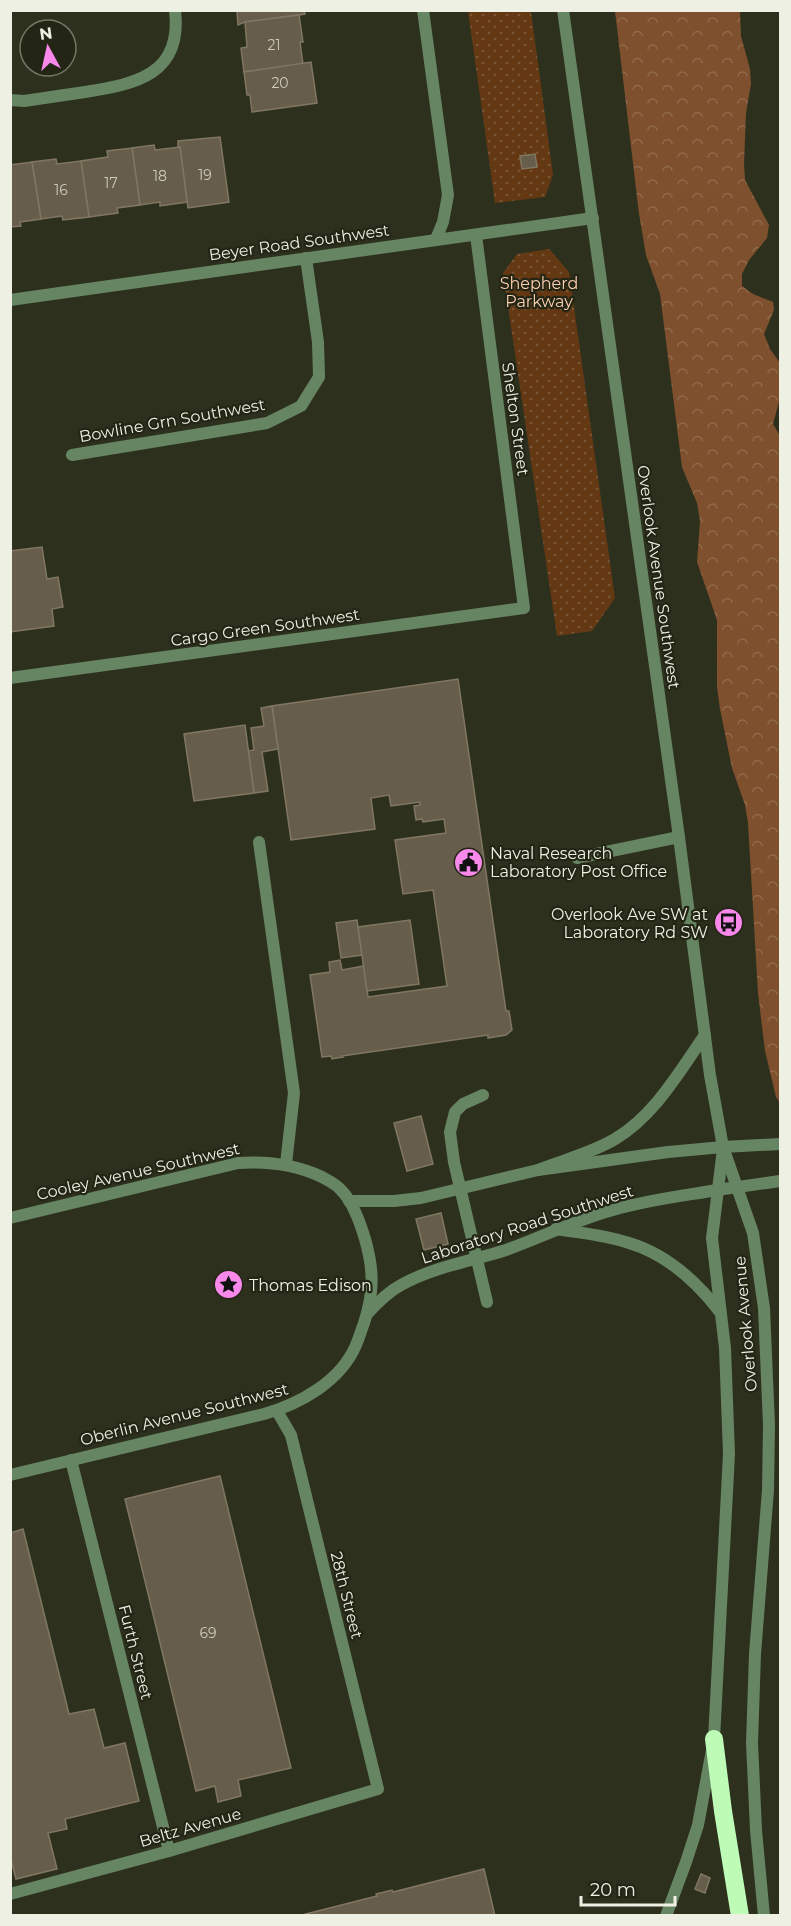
<svg xmlns="http://www.w3.org/2000/svg" width="791" height="1926" font-family="Montserrat,sans-serif">
<defs>
<pattern id="grass-dots" width="8" height="8" patternUnits="userSpaceOnUse" patternTransform="scale(1.5)"><rect width="8" height="8" fill="#633813"/><path d="M2 2h.1M6 6h.1" fill="none" stroke="#7a5535" stroke-width="1.8" stroke-linecap="round"/></pattern>
<pattern id="forest-crowns" width="20" height="18" patternUnits="userSpaceOnUse" patternTransform="scale(1.5)"><rect width="20" height="18" fill="#7e502d"/><path d="M2 6a3 3 0 1 1 6 0M12 15a3 3 0 1 1 6 0" fill="none" stroke="#916a4b"/></pattern>
</defs>
<rect width="100%" height="100%" fill="#2e301e"/>
<g fill="url(#grass-dots)">
<polygon points="468,11 531,11 553,175 545,197 495,203"/>
<polygon points="549,249 569,272 615,598 592,631 557,636 503,273 517,254"/>
</g>
<polygon fill="url(#forest-crowns)" points="615,11 740,11 741,36 750,69 751,84 746,113 744,163 745,180 769,225 767,238 749,260 742,274 742,286 753,294 773,302 774,310 764,334 770,349 780,363 780,398 773,424 780,436 780,1103 776,1097 765,1051 758,993 748,823 745,805 732,768 720,709 717,687 717,620 697,562 700,521 697,503 682,467 660,294 646,255 639,214"/>
<g fill="#665d4b" stroke="#807763" stroke-width="1.5">
<polygon points="237,10 304,10 305,14 245,22 238,25"/>
<polygon points="299,15 303,42 300,42 303,64 244,72 241,48 247,47 245,22"/>
<polygon points="311,62 317,103 252,112 250,95 247,95 244,72"/>
<polygon points="220,137 229,202 188,208 180,147 178,147 178,141"/>
<polygon points="154,145 155,150 180,147 187,202 160,206 160,202 140,205 132,148"/>
<polygon points="132,148 140,205 117,208 118,213 89,217 81,161 108,157 107,151"/>
<polygon points="535,154 537,167 522,169 520,156"/>
<polygon points="56,159 57,164 81,161 89,217 63,220 62,216 41,219 32,162"/>
<polygon points="32,162 41,219 20,222 21,226 10,227 10,165"/>
<polygon points="42,547 47,579 58,577 63,607 52,609 54,626 10,632 10,551"/>
<polygon points="458,679 506,1011 509,1011 512,1030 506,1035 488,1038 488,1035 342,1056 343,1057 332,1059 331,1056 322,1057 310,975 330,972 329,962 340,960 342,970 364,966 368,997 447,986 433,890 403,894 395,840 446,833 444,819 423,822 422,819 416,820 414,806 420,805 420,802 391,806 389,795 371,798 375,829 291,840 272,706"/>
<polygon points="272,706 278,749 262,752 268,791 254,793 248,751 254,750 251,728 264,726 261,708"/>
<polygon points="245,725 254,793 194,801 184,734"/>
<polygon points="357,920 362,955 341,958 336,923"/>
<polygon points="410,920 419,984 367,991 358,927"/>
<polygon points="421,1116 433,1164 407,1171 394,1123"/>
<polygon points="441,1213 448,1244 424,1250 416,1219"/>
<polygon points="220,1476 291,1768 238,1780 241,1796 218,1802 215,1786 196,1791 125,1499"/>
<polygon points="23,1529 69,1714 94,1709 104,1748 125,1743 139,1801 65,1819 67,1829 48,1833 57,1869 16,1879 10,1856 10,1533"/>
<polygon points="484,1869 495,1916 298,1916 377,1896 376,1894 392,1890 393,1892"/>
<polygon points="701,1874 710,1878 705,1893 695,1889"/>
</g>
<g fill="none" stroke-linecap="round" stroke-linejoin="round">
<g stroke="#668563" stroke-width="12">
<polyline points="259,842 294,1093 286,1164"/>
<polyline points="577,858 679,837"/>
<polyline points="483,1095 463,1104 455,1112 450,1132 454,1162 487,1302"/>
<path d="M10,1218L238,1163C268,1161 295,1164 322,1177C329,1181 336,1184 341,1190C353,1202 360,1222 365,1239C374,1270 374,1293 364,1323C361,1331 359,1338 356,1345C341,1381 300,1404 264,1414L10,1475"/>
<polyline points="71,1460 169,1851"/>
<polyline points="10,1894 169,1851 378,1789 291,1435 277,1411"/>
</g>
<g stroke="#668563" stroke-width="12">
<polyline points="423,10 448,195 443,222 436,239"/>
<path d="M10,100L24,101C44,98 65,95 85,92C135,84 183,75 175,10"/>
<polyline points="10,300 593,218"/>
<polyline points="72,455 267,423 301,406 319,377 318,342 306,258"/>
<polyline points="10,678 524,608 476,235"/>
<polyline points="349,1201 394,1201 421,1198 538,1170 668,1152 723,1147"/>
<path d="M367,1314C377,1303 388,1292 401,1285C433,1267 472,1261 506,1250C542,1237 576,1220 613,1210C647,1200 682,1196 717,1190"/>
</g>
<g stroke="#668563" stroke-width="12">
<polyline points="563,10 679,837 710,1075 723,1147 753,1233 764,1308 769,1425 768,1490 755,1654 752,1743 756,1830 764,1916"/>
<polyline points="723,1147 780,1144"/>
<path d="M538,1170C563,1160 592,1153 615,1139C655,1115 679,1072 705,1035"/>
<polyline points="717,1190 780,1181"/>
<path d="M556,1229C580,1233 606,1235 629,1243C666,1254 697,1282 720,1312"/>
<polyline points="666,1916 686,1862 698,1825 714,1739 729,1454 725,1348 712,1238 723,1149"/>
</g>
<polyline stroke="#bdfbb6" stroke-width="18" points="714,1739 723,1811 740,1916"/>
</g>
<defs>
<symbol id="civic-disc" viewBox="-11 -11 22 22"><circle r="9.5" fill="#f888ea" stroke="#242615"/><path d="M-.6-6.5H3V-4.5H.6V-3L4-1V1h2V6H-6V1h2V-1L-.6-3ZM-1.2 2.5V6h2.4V2.5Z" fill="#111"/></symbol>
<symbol id="bus-disc" viewBox="-11 -11 22 22"><circle r="9.5" fill="#f888ea" stroke="#242615"/><path d="M-5-6H5V4H4V6H2V4H-2V6H-4V4H-5ZM-3.5-4V0h7V-4ZM-3.5 1.2v1.5H-2V1.2ZM2 1.2v1.5H3.5V1.2Z" fill="#111"/></symbol>
<symbol id="sight-disc" viewBox="-11 -11 22 22"><circle r="9.5" fill="#f888ea" stroke="#242615"/><path d="M0-6L1.8-2.2L6-1.7L2.9 1.2L3.7 5.4L0 3.3L-3.7 5.4L-2.9 1.2L-6-1.7L-1.8-2.2Z" fill="#111"/></symbol>
</defs>
<g fill-rule="evenodd">
<use href="#civic-disc" x="452" y="846" width="33" height="33"/>
<use href="#bus-disc" x="712" y="906" width="33" height="33"/>
<use href="#sight-disc" x="212" y="1268" width="33" height="33"/>
</g>
<g text-anchor="middle" stroke-width="4.5" stroke-linejoin="round" paint-order="stroke">
<g font-size="14" fill="#cccbbe">
<text x="274" y="50">21</text>
<text x="280" y="88">20</text>
<text x="205" y="180">19</text>
<text x="160" y="181">18</text>
<text x="111" y="188">17</text>
<text x="61" y="195">16</text>
<text x="208" y="1638">69</text>
</g>
<g font-size="16" fill="#eef0e4" stroke="#242615">
<text transform="translate(299 242) rotate(-8)" y="6">Beyer Road Southwest</text>
<text transform="translate(516 419) rotate(82)" y="6">Shelton Street</text>
<text transform="translate(172 420) rotate(-10)" y="6">Bowline Grn Southwest</text>
<text transform="translate(659 577) rotate(82)" y="6">Overlook Avenue Southwest</text>
<text transform="translate(265 627) rotate(-8)" y="6">Cargo Green Southwest</text>
<text transform="translate(138 1171) rotate(-13)" y="6">Cooley Avenue Southwest</text>
<text transform="translate(527 1224) rotate(-18)" y="6">Laboratory Road Southwest</text>
<text transform="translate(745 1324) rotate(-95)" y="6">Overlook Avenue</text>
<text transform="translate(184 1414) rotate(-14)" y="6">Oberlin Avenue Southwest</text>
<text transform="translate(347 1595) rotate(76)" y="6">28th Street</text>
<text transform="translate(136 1652) rotate(76)" y="6">Furth Street</text>
<text transform="translate(190 1827) rotate(-16)" y="6">Beltz Avenue</text>
</g>
<g font-size="16" fill="#fccfb0" stroke="#242615">
<text x="539" y="289">Shepherd<tspan x="539" dy="18">Parkway</tspan></text>
</g>
<g font-size="16" fill="#eef0e4" stroke="#242615" text-anchor="start">
<text x="490" y="859">Naval Research<tspan x="490" dy="18">Laboratory Post Office</tspan></text>
<text x="708" y="920" text-anchor="end">Overlook Ave SW at<tspan x="708" dy="18">Laboratory Rd SW</tspan></text>
<text x="249" y="1291">Thomas Edison</text>
</g>
</g>
<rect width="791" height="1926" fill="none" stroke="#eef0e4" stroke-width="24"/>
<g transform="translate(48 48) rotate(352)"><circle r="28" fill="#242615" stroke="#757768" stroke-width="1.5"/>
<path d="M0-4.5L10 22L0 15L-10 22Z" fill="#f888ea"/>
<text y="-9" font-size="16" font-weight="bold" text-anchor="middle" fill="#eef0e4">N</text>
</g>
<path d="M581 1896v9h94v-9" fill="none" stroke="#eef0e4" stroke-width="3"/>
<text x="590" y="1896" font-size="18" fill="#eef0e4" stroke="#242615" stroke-width="4.5" paint-order="stroke">20 m</text>
</svg>
